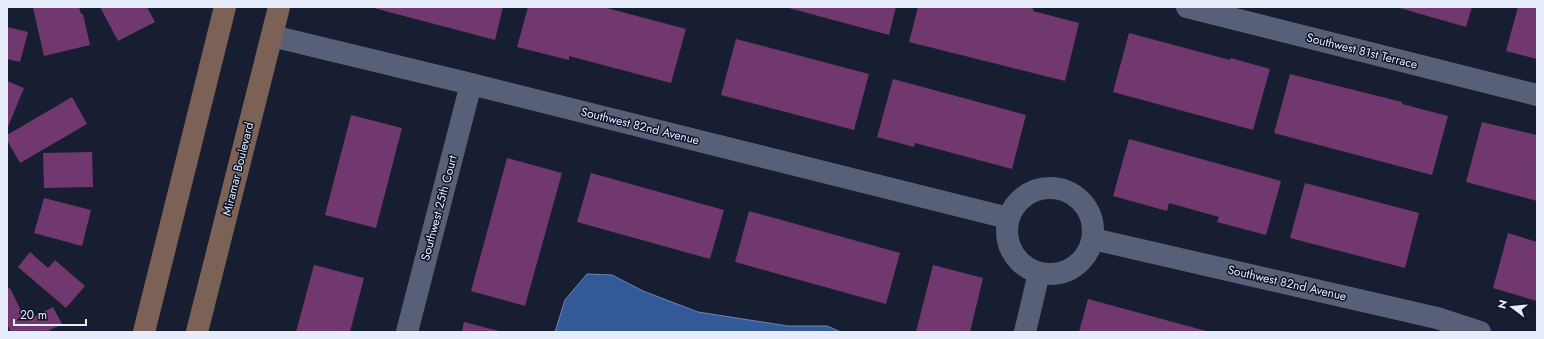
<svg xmlns="http://www.w3.org/2000/svg" width="1544" height="339" font-family="Jost,sans-serif">
<rect width="100%" height="100%" fill="#171e32"/>
<polygon fill="#345999" stroke="#6985b6" points="587,274 612,275 643,291 698,312 788,326 827,326 841,332 555,332 565,300"/>
<g fill="#71376f">
<polygon points="38,7 79,7 81,14 83,14 90,45 44,56 33,8"/>
<polygon points="100,7 147,7 155,22 118,41"/>
<polygon points="370,7 503,7 495,40"/>
<polygon points="528,7 603,7 686,29 671,83 569,56 569,60 517,47"/>
<polygon points="785,7 896,7 889,35"/>
<polygon points="918,7 1027,7 1034,9 1033,11 1079,23 1065,81 909,42"/>
<polygon points="1396,7 1472,7 1466,27"/>
<polygon points="1518,7 1537,7 1537,59 1506,51"/>
<polygon points="7,27 28,32 20,62 7,59"/>
<polygon points="1129,33 1230,60 1231,58 1270,69 1253,130 1113,92"/>
<polygon points="736,39 869,74 854,130 721,95"/>
<polygon points="1290,74 1402,102 1402,104 1448,116 1432,175 1274,133"/>
<polygon points="893,79 1026,115 1012,169 915,143 914,147 877,137"/>
<polygon points="7,81 24,88 7,129"/>
<polygon points="72,97 87,124 20,163 7,140 7,135"/>
<polygon points="351,115 402,128 376,228 325,215"/>
<polygon points="1482,122 1537,135 1537,201 1466,182"/>
<polygon points="1129,139 1281,181 1266,235 1217,222 1219,217 1169,203 1167,211 1113,196"/>
<polygon points="92,152 93,187 44,188 43,153"/>
<polygon points="507,158 562,173 525,306 471,291"/>
<polygon points="591,173 724,210 710,259 577,222"/>
<polygon points="1305,183 1419,213 1405,268 1290,238"/>
<polygon points="44,198 91,210 82,246 34,233"/>
<polygon points="749,211 900,253 886,304 735,262"/>
<polygon points="1508,233 1537,242 1537,301 1493,288"/>
<polygon points="30,252 48,268 55,260 85,286 66,308 18,267"/>
<polygon points="314,265 364,278 350,332 296,332"/>
<polygon points="933,265 983,278 970,332 916,332"/>
<polygon points="10,288 26,321 53,307 62,324 46,332 11,332 7,324 7,289"/>
<polygon points="1088,299 1210,332 1079,332"/>
<polygon points="464,322 499,331 499,332 462,332"/>
</g>
<g fill="none" stroke-linecap="round" stroke-linejoin="round">
<g stroke="#576078" stroke-width="22">
<polyline points="1187,7 1537,95"/>
<polyline points="272,36 471,84 1008,218"/>
<circle cx="1050" cy="231" r="43"/>
<polyline points="1093,239 1437,318 1480,332"/>
<polyline points="407,332 471,84"/>
<polyline points="1025,332 1039,273"/>
</g>
<g stroke="#7c6156" stroke-width="22">
<polyline points="144,332 225,7"/>
<polyline points="197,332 279,7"/>
</g>
</g>
<g text-anchor="middle" stroke-width="3" stroke-linejoin="round" paint-order="stroke">
<g font-size="12" fill="#e6ecfa" stroke="#0e1428">
<text transform="translate(1362 51) rotate(14)" y="4">Southwest 81st Terrace</text>
<text transform="translate(640 126) rotate(14)" y="4">Southwest 82nd Avenue</text>
<text transform="translate(238 169) rotate(-76)" y="4">Miramar Boulevard</text>
<text transform="translate(439 208) rotate(-75)" y="4">Southwest 25th Court</text>
<text transform="translate(1287 283) rotate(13)" y="4">Southwest 82nd Avenue</text>
</g>
</g>
<rect width="1544" height="339" fill="none" stroke="#e6ecfa" stroke-width="16"/>
<g transform="translate(1512 307) rotate(286)" stroke="#0e1428" stroke-width="3" paint-order="stroke">
<path d="M0-3L7 15L0 10L-7 15Z" fill="#e6ecfa"/>
<text y="-6" font-size="11" font-weight="bold" text-anchor="middle" fill="#e6ecfa">N</text>
</g>
<path d="M14 319v6h72v-6" fill="none" stroke="#e6ecfa" stroke-width="2"/>
<text x="20" y="319" font-size="12" fill="#e6ecfa" stroke="#0e1428" stroke-width="3" paint-order="stroke">20 m</text>
</svg>
